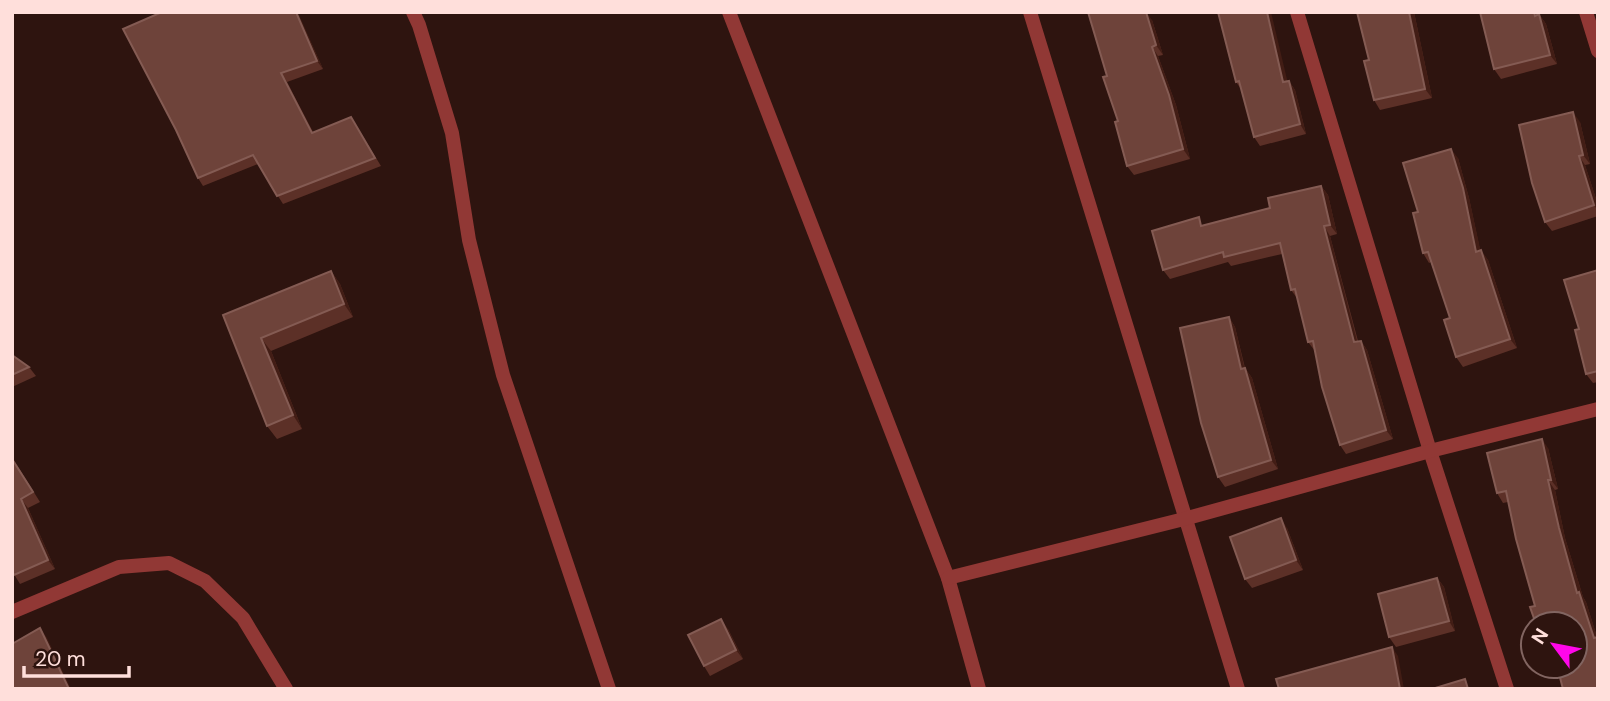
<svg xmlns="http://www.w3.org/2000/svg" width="1610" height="701" font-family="'DM Sans',sans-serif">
<rect width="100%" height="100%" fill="#2e140f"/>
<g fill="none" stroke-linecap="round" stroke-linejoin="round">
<g stroke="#913835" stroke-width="14">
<polyline points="413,12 419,25 452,133 469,240 503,375 609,689"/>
<polyline points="729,12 948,578 979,689"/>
<polyline points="1030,12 1238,689"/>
<polyline points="1297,12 1430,451 1507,689"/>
<polyline points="1586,12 1598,51"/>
<polyline points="948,578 1184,519 1430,451 1598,409"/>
<polyline points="12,612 119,567 169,563 205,581 243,618 286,689"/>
</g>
</g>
<g fill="#5c3027">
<polygon points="162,12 297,12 323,69 287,82 313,133 351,117 381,166 283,204 258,164 203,186 198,178"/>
<polygon points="1218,12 1287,81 1289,81 1295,90 1306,134 1260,146 1254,137 1241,89 1236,82"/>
<polygon points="1414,12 1432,98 1380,110 1374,100 1369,60"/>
<polygon points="1539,14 1546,24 1557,64 1501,79 1494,69"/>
<polygon points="1152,20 1163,55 1158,56 1176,105 1190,159 1134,175 1127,166 1118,121 1107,76"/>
<polygon points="1580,122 1590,164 1585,165 1598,205 1598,216 1552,231 1545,222"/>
<polygon points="1458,158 1469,198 1480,250 1488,260 1517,348 1463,367 1456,357 1450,318 1431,262 1429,263 1423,253 1418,212"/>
<polygon points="1321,186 1328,195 1337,234 1330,236 1358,341 1361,341 1367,350 1393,439 1346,454 1340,445 1315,351 1308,342 1297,298 1291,290 1282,254 1231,266 1228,262 1170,279 1163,270 1204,225 1270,208"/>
<polygon points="1598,270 1598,382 1593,383 1586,374 1579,329"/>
<polygon points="331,271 340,284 353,317 271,351 302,429 277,439 267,426 223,315"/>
<polygon points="1229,317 1235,327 1245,368 1252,378 1278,469 1225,487 1218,477"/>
<polygon points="12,355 29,367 36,376 12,387"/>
<polygon points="1548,448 1558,489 1555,490 1565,538 1583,597 1586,602 1597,637 1575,666 1535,606 1508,502 1503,503 1497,493"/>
<polygon points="12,457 40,502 28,508 55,569 20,584 12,571"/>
<polygon points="1287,528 1303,570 1252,588 1245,579"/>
<polygon points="1437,578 1444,587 1455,631 1396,647 1389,637"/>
<polygon points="728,629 743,659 710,676 704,666"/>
</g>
<g fill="#421d15">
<polygon points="296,12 297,12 300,17 323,69 317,61"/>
<polygon points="1146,12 1152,20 1163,55 1156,45"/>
<polygon points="1267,12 1271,12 1290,92 1283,82"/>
<polygon points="1409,12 1414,12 1432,98 1425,89"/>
<polygon points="1539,14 1546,24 1557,64 1550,55"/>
<polygon points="1152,47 1158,56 1176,105 1190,159 1183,149"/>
<polygon points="281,73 287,82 318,141 312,133"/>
<polygon points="1289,81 1295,90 1306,134 1300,124"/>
<polygon points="1573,112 1580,122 1590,164 1583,155"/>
<polygon points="1451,149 1458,158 1469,198 1483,262 1476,252"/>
<polygon points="1579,156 1585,165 1598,205 1598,211 1594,205"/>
<polygon points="1321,186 1328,195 1337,234 1330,225"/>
<polygon points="1324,226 1330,236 1360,352 1354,342"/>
<polygon points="1481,250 1488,260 1517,348 1510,339"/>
<polygon points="331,271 340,284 353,317 344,304"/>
<polygon points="1229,317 1235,327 1247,379 1241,369"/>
<polygon points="261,338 271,351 302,429 293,415"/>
<polygon points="1361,341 1367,350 1393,439 1386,430"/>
<polygon points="1245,368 1252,378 1278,469 1271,460"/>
<polygon points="1542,439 1548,448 1558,489 1551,480"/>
<polygon points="1548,480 1555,490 1565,538 1583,597 1586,602 1598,640 1594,638 1577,593 1559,528"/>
<polygon points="21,499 28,508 55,569 48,560"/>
<polygon points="1281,518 1287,528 1303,570 1296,560"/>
<polygon points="1437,578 1444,587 1455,631 1449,621"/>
<polygon points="721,619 728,629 743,659 736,650"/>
<polygon points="40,628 47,638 71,689 69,689"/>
<polygon points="1392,647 1398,656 1404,689 1400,689"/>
</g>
<g fill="#6e433a" stroke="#845b53" stroke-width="2">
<polygon points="162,12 296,12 317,61 281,73 312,133 351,117 375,158 277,196 253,155 198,178 176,130 123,29"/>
<polygon points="1088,12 1146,12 1156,45 1152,47 1169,95 1183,149 1127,166 1115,122 1118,121 1103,77 1107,76"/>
<polygon points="1218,12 1267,12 1283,82 1289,81 1300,124 1254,137 1239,81 1236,82"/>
<polygon points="1357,12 1409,12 1425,89 1374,100 1364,61 1369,60"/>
<polygon points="1480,12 1534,12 1535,16 1539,14 1550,55 1494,69"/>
<polygon points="1573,112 1583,155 1579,156 1594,205 1545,222 1532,183 1519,125"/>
<polygon points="1451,149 1463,188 1476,252 1481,250 1510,339 1456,357 1444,320 1450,318 1428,252 1423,253 1413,213 1418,212 1403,163"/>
<polygon points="1321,186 1330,225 1324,226 1354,342 1361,341 1386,430 1340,445 1322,387 1313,341 1308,342 1295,289 1291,290 1280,243 1224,257 1223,252 1163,270 1152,231 1199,217 1201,226 1270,208 1268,198"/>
<polygon points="1598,270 1598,371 1586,374 1575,330 1579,329 1564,280"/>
<polygon points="331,271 344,304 261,338 293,415 267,426 223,315"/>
<polygon points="1229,317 1241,369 1245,368 1271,460 1218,477 1201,423 1180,328"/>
<polygon points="12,355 29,367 12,375"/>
<polygon points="1542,439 1551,480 1548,480 1559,528 1577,593 1579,592 1594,638 1598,637 1598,689 1563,689 1557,666 1575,666 1575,624 1536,624 1530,607 1535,606 1516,539 1506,491 1497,493 1487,453"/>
<polygon points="12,459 33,492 21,499 48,560 14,575 12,571"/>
<polygon points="1281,518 1296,560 1245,579 1230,537"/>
<polygon points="1437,578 1449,621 1389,637 1378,594"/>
<polygon points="721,619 736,650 704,666 688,635"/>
<polygon points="40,628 69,689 12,689 12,644"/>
<polygon points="1392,647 1400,689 1279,689 1276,679"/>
<polygon points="1465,679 1468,689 1432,689"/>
</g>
<rect width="1610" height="701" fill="none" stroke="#ffdfdb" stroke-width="28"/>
<g transform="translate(1554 645) rotate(302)"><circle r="33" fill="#2e140f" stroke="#826561" stroke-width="2"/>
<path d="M0-5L12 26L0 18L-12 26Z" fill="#ff07ea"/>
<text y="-10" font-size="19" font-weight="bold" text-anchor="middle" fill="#ffdfdb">N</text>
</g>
<path d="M24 666v10h105v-10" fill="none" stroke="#ffdfdb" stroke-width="3.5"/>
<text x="35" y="666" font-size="21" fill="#ffdfdb" stroke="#2e140f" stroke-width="5" paint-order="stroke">20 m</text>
</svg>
